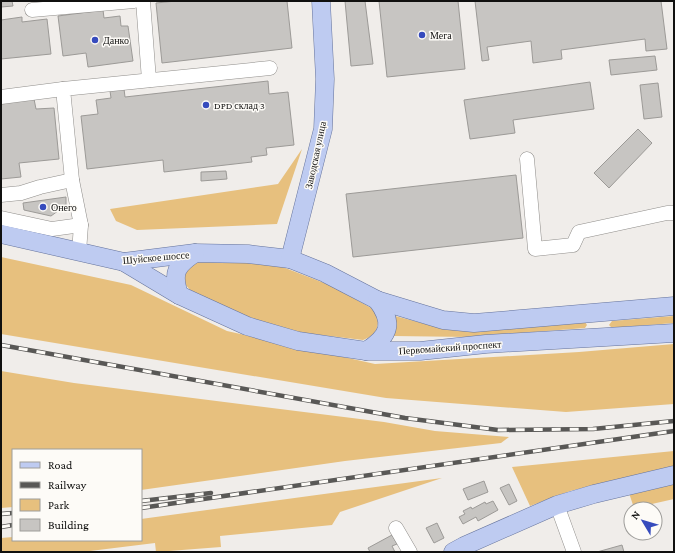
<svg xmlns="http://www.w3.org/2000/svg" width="675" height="553" font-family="'Crimson Pro',serif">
<rect width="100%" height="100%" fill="#f0edea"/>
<g fill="#e7c07e">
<polygon points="302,149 277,224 137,230 116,221 110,209 278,184"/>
<polygon points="1,257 131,285 227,331 375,364 579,352 674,344 674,404 566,412 386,398 1,334"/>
<path d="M203,259L280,266L332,286L371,308L378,316C378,330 376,335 363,340L296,332L242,317L191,291L184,283L186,267Z"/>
<polygon points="395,316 437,327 585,322 587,325 585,328 468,337 393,336"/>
<polygon points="674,316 674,323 612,328 609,325 612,321"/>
<polygon points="1,371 74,383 384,422 435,431 509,437 501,443 345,461 141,490 141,450 13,450 13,507 1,508"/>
<polygon points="674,451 674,466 570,491 530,506 512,467"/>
<polygon points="442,478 340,512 332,525 220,536 221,547 156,552 155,543 82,552 1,552 1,538 13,537 13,540 141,540 141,519"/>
<polygon points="674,483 674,499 634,508 629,493"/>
</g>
<g fill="#c7c5c2" stroke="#9c9a97">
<polygon points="1,1 12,1 13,6 1,7"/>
<polygon points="176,1 287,1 292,48 162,63 156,3"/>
<polygon points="345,1 365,1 373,64 351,66"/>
<polygon points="379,1 458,1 465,69 387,77"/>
<polygon points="475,1 661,1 667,49 646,51 645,39 561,50 562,59 533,63 531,41 487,47 489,60 482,61"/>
<polygon points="103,10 104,18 120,16 121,26 128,26 133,61 88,67 86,53 63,56 58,16"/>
<polygon points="22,17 22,22 47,19 51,54 1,59 1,20"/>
<polygon points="655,56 657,70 611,75 609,60"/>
<polygon points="268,81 269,94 288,92 294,145 266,148 267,155 251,157 252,162 164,172 163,160 87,169 81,116 98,114 96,100 111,98 110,91 124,89 125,97"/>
<polygon points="590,82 594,109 513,120 515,133 470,139 464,100"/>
<polygon points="658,83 662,117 644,119 640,85"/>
<polygon points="34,99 36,109 54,108 59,159 19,163 21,177 1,179 1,103"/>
<polygon points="638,129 652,143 609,188 594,173"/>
<polygon points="226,171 227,179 201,181 201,172"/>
<polygon points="516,175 523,238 353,257 346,194"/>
<polygon points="66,197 66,205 51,216 24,210 23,203"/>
<polygon points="484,481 488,492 468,500 463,489"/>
<polygon points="509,484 517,501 509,505 500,488"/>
<polygon points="493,501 498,510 478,521 476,517 463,524 459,517 465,514 463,511 471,507 472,509 485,502 486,504"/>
<polygon points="437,523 444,538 434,543 426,528"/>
<polygon points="392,535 397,544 392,546 395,552 370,552 368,548"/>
<polygon points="622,545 624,552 597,552"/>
</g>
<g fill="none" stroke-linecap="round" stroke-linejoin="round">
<defs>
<g id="minor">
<polyline points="143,1 149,80"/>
<polyline points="32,10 134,1"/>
<polyline points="1,97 63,89"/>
<polyline points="527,159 535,249 573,245 579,232 667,213 674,213"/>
<polyline points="1,195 21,193 40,187 72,180"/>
<polyline points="1,218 52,229 81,225"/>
<polyline points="79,252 81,225 72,180 63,89 270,68"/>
<polyline points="557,505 574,552"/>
<polyline points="396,528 410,552"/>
</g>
<g id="major">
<polyline points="1,234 124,262 195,253 248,254 290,259 325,273 377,300 443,320 474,323 674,306"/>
<polyline points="290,259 323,129 325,79 321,1"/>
<polyline points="124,262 179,295 247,326 298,341 366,351 420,351 486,344 674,333"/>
<path d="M179,295C172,272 176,266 195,253"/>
<path d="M366,351C390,336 394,323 377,300"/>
<polyline points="453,552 464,546 557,505 594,494 674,475"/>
</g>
</defs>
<use href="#minor" stroke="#908e8b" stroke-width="15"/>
<use href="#major" stroke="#65739c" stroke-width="19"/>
<use href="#minor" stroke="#fff" stroke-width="14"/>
<use href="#major" stroke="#becbf1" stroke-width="18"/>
<defs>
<g id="rail">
<polyline points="1,345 405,418 498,430 593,429 674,421"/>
<polyline points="141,501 211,493"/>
<polyline points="141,508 674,431"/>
<polyline points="1,514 13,513"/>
<polyline points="1,527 13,525"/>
</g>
</defs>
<use href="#rail" stroke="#595856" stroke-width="4.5"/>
<use href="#rail" stroke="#fdfbf7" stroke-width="3" stroke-dasharray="9" stroke-linecap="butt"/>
</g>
<g fill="#364bbd" stroke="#fdfbf7" stroke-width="1.5">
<circle cx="422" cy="35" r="4"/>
<circle cx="95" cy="40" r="4"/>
<circle cx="206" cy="105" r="4"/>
<circle cx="43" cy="207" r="4"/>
</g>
<g text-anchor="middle" stroke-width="3" stroke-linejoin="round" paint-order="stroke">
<g font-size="10" fill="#10100f" stroke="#fdfbf7" text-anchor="start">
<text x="430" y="39">Мега</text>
<text x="103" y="44">Данко</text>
<text x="214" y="109">DPD склад 3</text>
<text x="51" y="211">Онего</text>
</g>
<g font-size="10" fill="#10100f" stroke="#fdfbf7">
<text transform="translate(315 155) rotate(-78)" y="4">Заводская улица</text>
<text transform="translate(156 257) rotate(-5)" y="4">Шуйское шоссе</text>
<text transform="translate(450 347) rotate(-4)" y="4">Первомайский проспект</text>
</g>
</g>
<rect width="675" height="553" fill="none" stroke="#10100f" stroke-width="4"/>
<rect x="12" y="449" width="130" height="92" fill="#fdfbf7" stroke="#9e9d9a"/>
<rect x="20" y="462" width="20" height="6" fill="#becbf1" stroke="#9e9d9a"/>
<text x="48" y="469" font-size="12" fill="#10100f">Road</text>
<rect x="20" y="482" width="20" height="6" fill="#595856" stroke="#9e9d9a"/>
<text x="48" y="489" font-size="12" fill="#10100f">Railway</text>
<rect x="20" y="499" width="20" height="12" fill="#e7c07e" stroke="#9e9d9a"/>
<text x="48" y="509" font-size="12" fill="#10100f">Park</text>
<rect x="20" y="519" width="20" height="12" fill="#c7c5c2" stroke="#9e9d9a"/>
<text x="48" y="529" font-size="12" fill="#10100f">Building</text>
<g transform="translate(643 521) rotate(308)"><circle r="19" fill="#fdfbf7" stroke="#9e9d9a"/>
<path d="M0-3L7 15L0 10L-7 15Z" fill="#364bbd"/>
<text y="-6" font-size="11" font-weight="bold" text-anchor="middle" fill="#10100f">N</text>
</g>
</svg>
